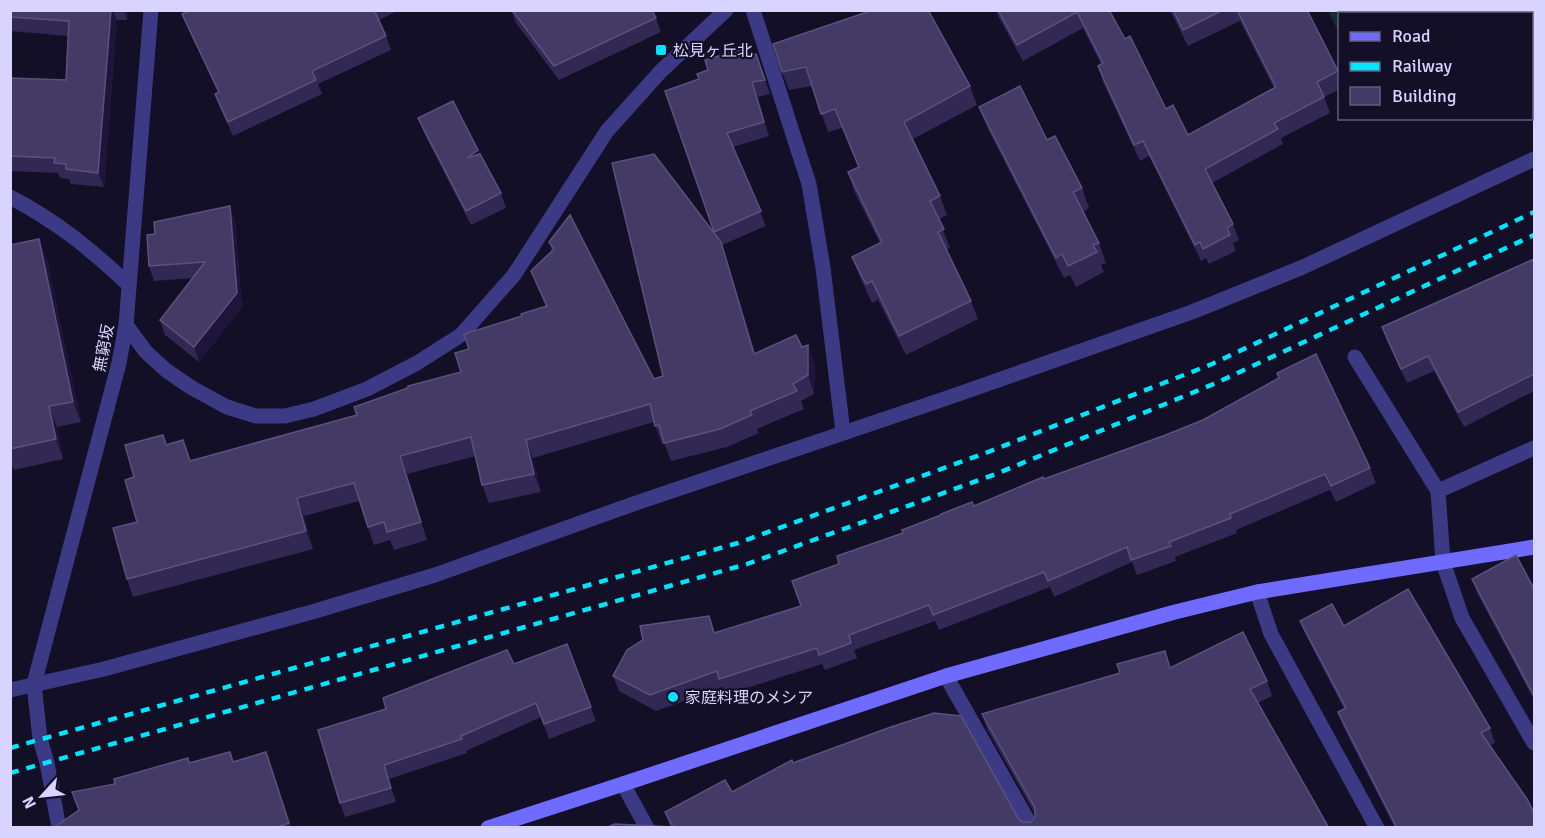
<svg xmlns="http://www.w3.org/2000/svg" width="1545" height="838" font-family="Signika,'Noto Sans JP',sans-serif">
<rect width="100%" height="100%" fill="#130f26"/>
<polygon fill="#12302f" points="1328,11 1534,11 1534,118 1532,113 1532,14 1340,14 1339,33"/>
<g fill="none" stroke-linecap="round" stroke-linejoin="round">
<g stroke="#3d3a85" stroke-width="15">
<polyline points="753,10 809,184 823,268 843,432"/>
<path d="M10,197C58,222 89,248 128,284"/>
<polyline points="126,325 146,352 167,371 192,388 227,407 256,416 285,416 314,409 367,389 417,363 461,335 514,275 607,131 661,71 726,10"/>
<polyline points="1355,357 1438,491 1443,562 1462,618 1534,743"/>
<polyline points="1438,491 1534,448"/>
<polyline points="1257,592 1271,634 1377,828"/>
<polyline points="946,676 1032,828"/>
<polyline points="10,690 104,669 312,612 435,575 636,503 950,397 1192,312 1303,267 1534,159"/>
<polyline points="623,784 647,828"/>
<polyline points="59,828 47,763 40,739 34,684 119,363 126,325 151,10"/>
</g>
<polyline stroke="#6f6bff" stroke-width="15" points="488,828 623,784 946,676 1175,612 1257,592 1534,547"/>
<g stroke="#00e5ff" stroke-width="4.5" stroke-dasharray="9 8" stroke-linecap="butt">
<polyline points="10,748 738,543 988,452 1212,364 1534,212"/>
<polyline points="10,773 747,564 996,474 1216,383 1534,235"/>
</g>
</g>
<g fill="#312854">
<polygon points="10,10 128,10 127,20 117,20 104,187 71,184 69,179 60,178 58,173 10,171 10,78 66,80 69,36 10,31"/>
<polygon points="190,10 399,10 379,20 386,36 391,50 318,84 322,94 233,136 220,108 215,94 218,92 188,28 182,14"/>
<polygon points="511,10 655,10 653,11 661,32 559,80 516,23"/>
<polygon points="928,10 970,86 977,105 913,139 940,196 947,215 939,219 950,248 946,250 971,301 978,319 906,355 878,300 872,303 859,275 852,257 880,243 854,191 848,172 858,167 842,128 828,132 812,86 789,90 782,72"/>
<polygon points="996,10 1109,10 1125,39 1166,109 1188,135 1274,88 1240,21 1188,46 1170,10 1307,10 1338,71 1340,76 1340,89 1324,97 1330,113 1281,138 1283,144 1212,183 1233,224 1239,240 1233,243 1236,251 1209,264 1206,258 1201,261 1149,156 1140,161 1103,82 1098,66 1101,64 1083,28 1023,61 998,16"/>
<polygon points="746,48 749,56 756,54 770,94 758,97 769,136 733,147 766,226 722,245 727,260 755,353 802,347 815,363 814,394 801,401 804,409 757,429 759,433 727,447 671,461 664,443 662,444 654,422 533,458 541,492 489,503 482,485 476,456 407,474 427,540 394,550 390,540 374,545 359,501 304,516 313,549 133,597 127,579 137,522 134,477 163,435 167,445 191,461 357,415 461,372 469,349 522,316 546,307 538,289 531,271 552,251 549,242 654,379 663,376 716,236 665,91 699,79 708,70"/>
<polygon points="979,107 1047,140 1082,188 1089,208 1083,212 1099,243 1106,263 1101,265 1104,272 1076,287 1070,275 1064,278 987,127"/>
<polygon points="418,118 478,150 501,193 506,208 471,225 424,133"/>
<polygon points="235,221 242,307 199,362 165,335 160,320 193,278 154,281 149,266 155,234"/>
<polygon points="10,245 47,259 81,422 57,427 63,459 14,470 10,461"/>
<polygon points="1534,259 1534,391 1464,427 1434,371 1407,383 1387,341 1382,327"/>
<polygon points="1277,373 1370,468 1376,483 1336,502 1330,490 1236,530 1237,533 1175,557 1176,561 1137,575 1132,562 1054,597 1050,587 939,630 935,621 854,650 857,658 825,670 822,664 725,695 722,687 656,711 619,691 613,676 801,606 839,564 903,533 974,506 1044,479 1163,436 1203,420 1279,378"/>
<polygon points="1472,579 1534,589 1534,700 1477,593"/>
<polygon points="1300,621 1344,626 1490,728 1495,743 1490,745 1534,828 1395,828 1343,726 1338,712 1344,709 1306,635"/>
<polygon points="567,644 596,721 549,739 541,717 466,751 467,753 389,779 396,802 345,817 340,803 386,709"/>
<polygon points="1171,667 1267,681 1272,696 1258,703 1329,828 670,827 665,812 732,792 793,763 1018,818 1022,822 1031,822 1035,817 1035,814 987,729 982,714"/>
<polygon points="266,752 291,828 49,828 56,826 115,784 189,763 234,762"/>
</g>
<g fill="#1d163a">
<polygon points="111,10 113,10 117,20 104,187 98,173"/>
<polygon points="124,10 128,10 127,20"/>
<polygon points="752,82 758,97 769,136 764,122"/>
<polygon points="478,150 484,164 467,158"/>
<polygon points="230,206 235,221 242,307 199,362 194,347"/>
<polygon points="39,239 47,259 81,422 73,402"/>
<polygon points="721,242 727,260 760,372 754,354"/>
<polygon points="808,345 815,363 814,394 808,375"/>
<polygon points="49,406 57,427 63,459 56,439"/>
<polygon points="526,440 533,458 541,492 534,474"/>
<polygon points="400,456 407,474 427,540 421,522"/>
<polygon points="297,498 304,516 313,549 306,531"/>
<polygon points="266,752 272,767 291,828 289,823"/>
<polygon points="384,765 389,779 396,802 391,788"/>
</g>
<g fill="#433a66" stroke="#5a527e" stroke-width="1.5">
<polygon points="10,10 111,10 98,173 66,169 66,164 54,163 55,158 10,156 10,78 66,80 69,21 10,17"/>
<polygon points="190,10 374,10 386,36 312,71 316,80 228,122 215,94 219,92 182,14"/>
<polygon points="512,10 652,10 656,18 554,66"/>
<polygon points="873,10 928,10 970,86 904,122 940,196 930,201 944,229 938,232 971,301 899,336 872,281 866,284 852,257 882,242 848,172 859,167 835,109 821,114 806,67 782,72 773,44"/>
<polygon points="998,10 1109,10 1125,39 1130,36 1166,109 1173,105 1188,135 1276,87 1237,10 1307,10 1338,71 1317,82 1324,97 1274,123 1278,129 1205,169 1233,224 1227,228 1230,235 1203,249 1200,242 1195,245 1143,141 1134,145 1098,66 1103,63 1077,12 1017,45"/>
<polygon points="1173,10 1223,10 1183,30"/>
<polygon points="746,48 749,57 756,54 765,80 752,82 764,122 727,133 761,211 714,232 665,91 699,79 697,74 708,70 705,60"/>
<polygon points="1020,86 1047,140 1055,136 1082,188 1073,192 1099,243 1093,245 1097,252 1068,266 1062,254 1056,258 979,107"/>
<polygon points="453,101 478,150 467,158 480,154 501,193 466,211 418,118"/>
<polygon points="654,154 721,242 754,354 796,335 802,347 808,345 808,375 793,384 797,391 750,411 752,415 720,429 664,443 659,425 655,426 650,404 526,440 534,474 482,485 471,437 400,456 421,522 387,532 384,522 368,527 354,483 297,498 306,531 127,579 113,528 137,522 125,480 134,477 125,445 163,435 166,445 183,440 190,461 357,415 354,407 408,388 408,386 461,372 455,353 469,349 464,334 522,316 521,314 547,306 531,271 554,249 549,242 570,215 654,379 663,376 612,163"/>
<polygon points="230,206 237,293 194,347 160,320 205,262 149,266 147,235 155,234 154,222"/>
<polygon points="39,239 73,402 49,406 56,439 10,449 10,245"/>
<polygon points="1534,259 1534,374 1458,412 1428,356 1401,369 1382,327"/>
<polygon points="1316,354 1370,468 1331,486 1325,474 1230,514 1231,518 1169,542 1171,546 1131,560 1127,547 1048,581 1044,572 933,615 929,605 849,635 851,643 819,655 817,648 719,679 717,671 650,695 613,676 627,650 643,640 640,626 709,616 714,633 801,606 792,581 839,564 837,556 903,533 902,530 941,515 941,514 972,502 974,506 1043,477 1044,479 1163,436 1203,420 1279,378 1277,373"/>
<polygon points="1516,555 1534,589 1534,696 1472,579"/>
<polygon points="1408,589 1490,728 1481,733 1527,799 1534,813 1534,828 1397,828 1338,712 1346,708 1300,621 1332,604 1344,626"/>
<polygon points="1243,632 1267,681 1250,689 1329,828 605,828 615,824 673,827 665,812 725,780 732,792 792,760 793,763 888,728 934,713 961,716 1018,818 1022,822 1031,822 1035,817 1035,808 982,714 1120,673 1117,664 1165,651 1170,668"/>
<polygon points="567,644 591,707 544,724 536,703 461,736 462,739 384,765 391,788 340,803 318,730 386,709 383,698 507,650 514,664"/>
<polygon points="230,752 233,762 266,752 289,823 274,828 49,828 56,826 79,810 72,792 115,784 114,779 188,758 189,763"/>
</g>
<g fill="#00e5ff" stroke="#130f26" stroke-width="2">
<rect x="655" y="44" width="12" height="12" rx="3"/>
<circle cx="673" cy="697" r="6"/>
</g>
<g text-anchor="middle" stroke-width="4.5" stroke-linejoin="round" paint-order="stroke">
<g font-size="16" fill="#d9d4ff" stroke="#130f26" text-anchor="start">
<text x="673" y="56">松見ヶ丘北</text>
<text x="685" y="703">家庭料理のメシア</text>
</g>
<g font-size="16" fill="#d9d4ff" stroke="#130f26">
<text transform="translate(103 348) rotate(-79)" y="6">無窮坂</text>
</g>
</g>
<rect width="1545" height="838" fill="none" stroke="#d9d4ff" stroke-width="24"/>
<rect x="1338" y="12" width="195" height="108" fill="#130f26" stroke="#625e7d" stroke-width="1.5"/>
<rect x="1350" y="32" width="30" height="9" fill="#6f6bff" stroke="#625e7d" stroke-width="1.5"/>
<text x="1392" y="42" font-size="18" fill="#d9d4ff">Road</text>
<rect x="1350" y="62" width="30" height="9" fill="#00e5ff" stroke="#625e7d" stroke-width="1.5"/>
<text x="1392" y="72" font-size="18" fill="#d9d4ff">Railway</text>
<rect x="1350" y="87" width="30" height="18" fill="#433a66" stroke="#625e7d" stroke-width="1.5"/>
<text x="1392" y="102" font-size="18" fill="#d9d4ff">Building</text>
<g transform="translate(42 796) rotate(243)" stroke="#130f26" stroke-width="4.5" paint-order="stroke">
<path d="M0-4.5L10 22L0 15L-10 22Z" fill="#d9d4ff"/>
<text y="-9" font-size="16" font-weight="bold" text-anchor="middle" fill="#d9d4ff">N</text>
</g>
</svg>
